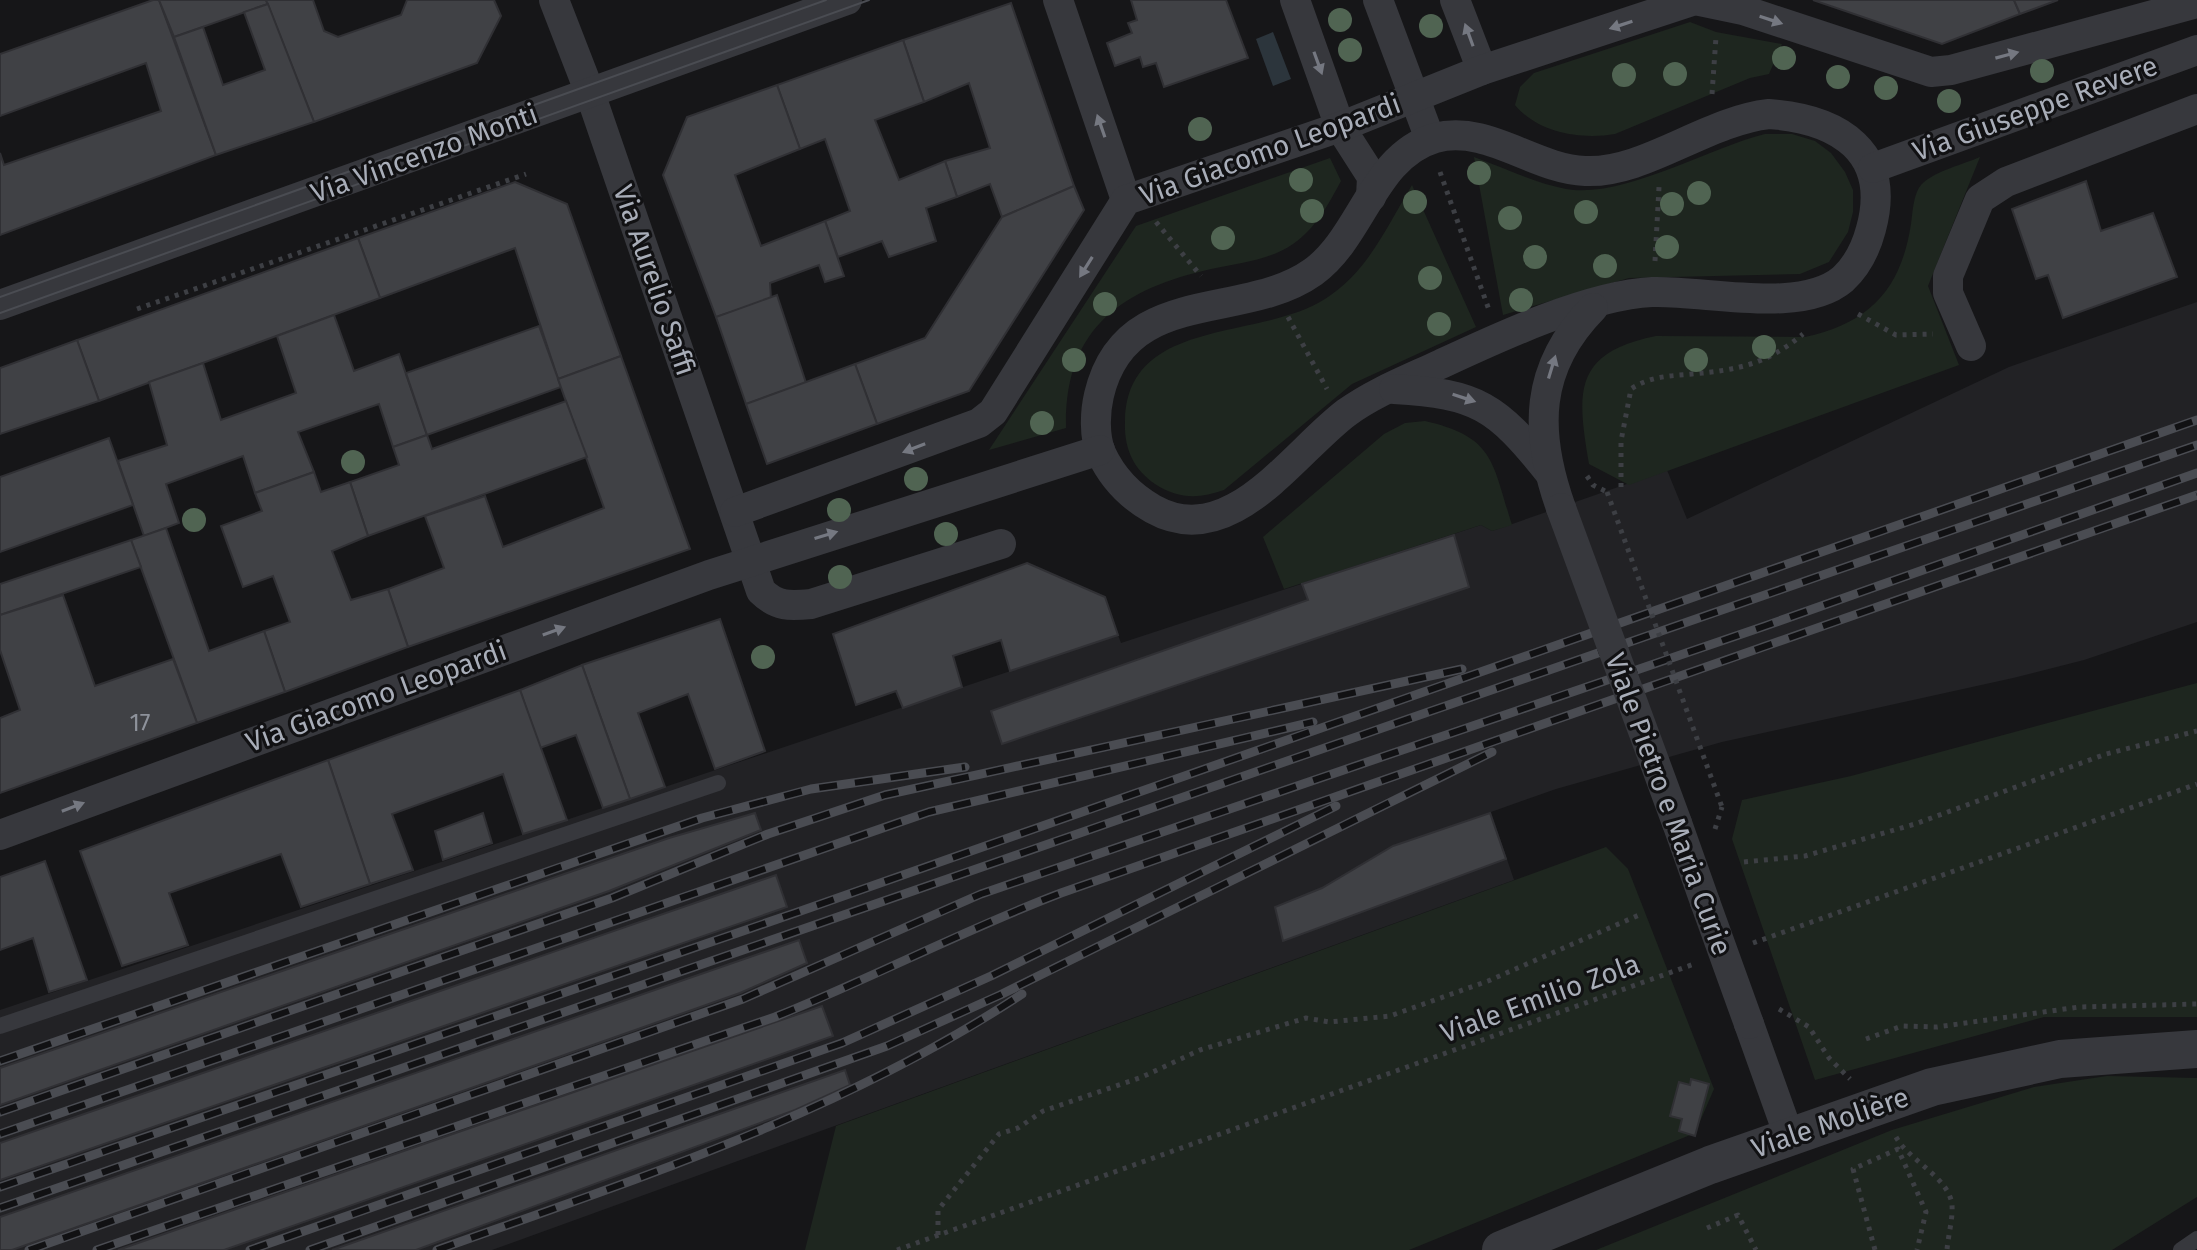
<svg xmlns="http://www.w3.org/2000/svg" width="2197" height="1250" font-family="'Fira Sans',sans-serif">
<rect width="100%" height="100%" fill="#161618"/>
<polygon fill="#222225" points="2197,302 2197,622 2084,660 2013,678 1722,742 1556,789 1491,812 1514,880 492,1250 0,1250 0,1010 1118,635 1121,643 1481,525 1492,531 1667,470 1687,519 2009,367"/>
<g fill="#1e261f">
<path d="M1690,22L1716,32L1782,44L1769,74L1750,78L1615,134C1581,140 1538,133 1515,105L1520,87L1534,73Z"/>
<path d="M1765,134H1792L1815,141L1831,153L1845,172L1853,190V212L1848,232L1829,262L1800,274L1629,278L1503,315L1474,157C1505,168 1534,183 1566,189C1623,199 1708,148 1765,134Z"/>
<path d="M1980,157L1928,286L1959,365L1629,485L1589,464C1577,393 1572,353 1656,336L1805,337C1870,323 1901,289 1911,224C1913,212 1913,192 1923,183C1936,171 1964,164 1980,157Z"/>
<path d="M1330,158L1341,181C1328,205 1316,228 1293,244C1270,260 1239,263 1211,269C1122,289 1064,328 1066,428L989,450L1136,226Z"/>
<path d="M1412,185L1476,327L1352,384L1224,490C1199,499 1178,499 1155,484C1133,469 1124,448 1125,422C1126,316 1260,341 1325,299C1368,272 1387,226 1412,185Z"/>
<path d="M1425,421C1495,437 1492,462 1512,525L1492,531L1481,525L1284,589L1263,537L1384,434L1405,423Z"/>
<polygon points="2197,683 2197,1017 2044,1017 1815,1080 1732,839 1742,800 1851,776"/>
<polygon points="1606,847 1628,869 1714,1089 1695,1133 1409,1250 805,1250 836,1126"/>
<polygon points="2107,1076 2197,1078 2197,1197 2112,1250 1596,1250 1892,1130 2034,1087"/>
</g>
<polygon fill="#2c353c" points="1273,32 1291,79 1273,86 1256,39"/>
<g fill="#404145" stroke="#303034" stroke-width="2">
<polygon points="153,0 159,0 216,155 0,235 0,153 4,165 161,111 146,63 0,116 0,54"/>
<polygon points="159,0 266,0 268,4 174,37"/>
<polygon points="266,0 313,0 324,31 338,37 401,15 407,0 494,0 501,16 477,63 314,122"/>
<polygon points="1131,0 1226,0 1248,58 1164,87 1156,63 1143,67 1140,57 1115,66 1107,43 1132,33 1128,23 1137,20"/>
<polygon points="1813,0 2014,0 2020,14 1942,44"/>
<polygon points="2014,0 2058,0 2020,14"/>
<polygon points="1011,3 1074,186 1002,217 990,184 957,197 945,161 990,148 969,83 924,102 903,40"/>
<polygon points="268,4 314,122 216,155 174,37 203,27 223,85 265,70 244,12"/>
<polygon points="903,40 924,102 875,120 899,180 945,161 957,197 926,208 936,241 889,257 882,241 838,257 825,221 850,211 825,139 800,149 777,85"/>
<polygon points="777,85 800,149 735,175 761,246 825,221 844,276 825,282 819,265 770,283 771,299 716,317 663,175 687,117"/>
<polygon points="2086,181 2101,231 2153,213 2177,277 2063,318 2048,275 2036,279 2012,209"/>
<polygon points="515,182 567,204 621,356 558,379 515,248 380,298 358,238"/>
<polygon points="1074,186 1084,210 969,391 877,424 855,364 925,338 1002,217"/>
<polygon points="358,238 380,298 99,401 77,340"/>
<polygon points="777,295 806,383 746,404 716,317"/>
<polygon points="334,315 354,371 399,354 427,435 393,447 379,404 298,432 314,472 255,493 243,456 166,484 179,523 144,536 118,461 167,445 149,382 203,363 221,420 296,393 277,336"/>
<polygon points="539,326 561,387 427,435 406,373"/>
<polygon points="77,340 99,401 0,434 0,368"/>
<polygon points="621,356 690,549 408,647 388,589 444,568 425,516 485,496 503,547 604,508 558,379"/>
<polygon points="855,364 877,424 767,464 746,404"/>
<polygon points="566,401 587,457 368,536 350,482 399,465 393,447 427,435 432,449"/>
<polygon points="109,438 133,505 0,552 0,477"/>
<polygon points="314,472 321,492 350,482 368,536 332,551 351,600 388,589 408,647 285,692 264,631 290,622 273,576 243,587 221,526 262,511 255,493"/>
<polygon points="166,528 209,651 264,631 285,692 197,723 131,540"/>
<polygon points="1454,535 1469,587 1002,744 991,711 1308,600 1302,584"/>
<polygon points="131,540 141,567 0,615 0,584"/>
<polygon points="1027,563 1105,597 1118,635 1010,671 1001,640 953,656 962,687 903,708 896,691 856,705 833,634"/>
<polygon points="63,595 95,686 173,659 197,723 0,793 0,718 20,710 0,650 0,615"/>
<polygon points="720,619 765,751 715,769 688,694 638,713 665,787 630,799 582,665"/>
<polygon points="582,665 630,799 603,808 576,735 540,748 520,690"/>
<polygon points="520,690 567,820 523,834 503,774 392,814 413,870 370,884 328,760"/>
<polygon points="328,760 370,884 301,907 281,854 169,893 188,945 122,966 80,851"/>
<polygon points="483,813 492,843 443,860 435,831"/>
<polygon points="755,813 761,830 609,891 0,1105 0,1068 669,838"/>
<polygon points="1490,813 1506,859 1283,941 1275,907 1322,888 1393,846"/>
<polygon points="45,861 87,980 49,992 33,938 0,950 0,877"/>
<polygon points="776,875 787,907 0,1180 0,1143"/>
<polygon points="799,940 807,963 740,993 12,1250 0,1250 0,1217"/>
<polygon points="822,1006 833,1036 224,1250 118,1250"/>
<polygon points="845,1070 850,1085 795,1110 416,1250 332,1250"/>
<polygon points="1691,1079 1709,1084 1695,1136 1679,1131 1682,1119 1670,1116 1679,1082 1690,1085"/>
</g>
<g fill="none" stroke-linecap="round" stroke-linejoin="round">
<g stroke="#3d3f44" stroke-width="5" stroke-dasharray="4 6" stroke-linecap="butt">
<polyline points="1712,94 1716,37"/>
<polyline points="1440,172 1489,310"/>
<polyline points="1156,222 1201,276"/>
<polyline points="1655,261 1659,187"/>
<polyline points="137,309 526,174"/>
<polyline points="1858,314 1896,335 1933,334"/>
<polyline points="1288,317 1327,389"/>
<polyline points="1587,476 1593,485 1607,492"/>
<path d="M1621,487V441L1631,389C1650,376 1671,376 1692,374C1738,370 1767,364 1803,334"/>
<polyline points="1715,829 1722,807"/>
<polyline points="1744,862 1805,856 1915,824 2106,754 2197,731"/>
<polyline points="1753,943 2197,784"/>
<polyline points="1779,1009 1809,1027 1829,1058 1850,1079"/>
<polyline points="1866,1039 1902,1026 1937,1027 2079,1007 2197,1004"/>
<path d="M1896,1137C1909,1161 1949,1177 1952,1205C1953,1219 1948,1236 1947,1250"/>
<polyline points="1707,1228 1738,1215 1756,1250"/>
<polyline points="938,1235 938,1210 999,1134 1018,1128 1043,1111 1142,1077 1200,1050 1306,1018 1329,1022 1390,1016 1488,981 1639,915"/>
<polyline points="897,1250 1694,964"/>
<polyline points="1875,1250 1853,1169 1898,1149 1926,1212 1917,1250"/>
</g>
<g stroke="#37383d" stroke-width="16">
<polyline points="0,1026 718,783"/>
<polyline points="2181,1250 2197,1239"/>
</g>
<g stroke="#37383d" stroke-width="30">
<path d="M554,0L590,93L761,591C777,607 790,606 811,604L1001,544"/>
<polyline points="1058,0 1126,200"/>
<polyline points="1295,0 1340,127 1372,177 1371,197"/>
<polyline points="1378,0 1430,139"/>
<polyline points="1455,0 1482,70"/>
<path d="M1769,114C1839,119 1892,152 1871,229C1866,248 1857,266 1843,279C1801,315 1705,290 1652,292C1589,295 1499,337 1441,364C1409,379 1375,392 1346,413C1292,454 1230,552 1153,509C1130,496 1112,477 1101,453C1094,436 1095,412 1099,395C1125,284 1243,322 1313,272C1362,237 1373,156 1435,138C1487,124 1534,169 1585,171C1644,174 1706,121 1769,114Z"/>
<polyline points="1873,168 2197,50"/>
<polyline points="0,305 847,0"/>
<polyline points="1971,346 1948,293 1948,276 1980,199 2006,182 2197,109"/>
<path d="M1394,389C1478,394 1496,406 1549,472"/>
<path d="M1561,508C1534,432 1534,368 1593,308"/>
<polyline points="735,512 979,423 993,412 1126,200 1340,127 1482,70 1695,0 1743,10 1931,72 1951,70 2197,3"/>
<polyline points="1677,823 1705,902"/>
<polyline points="0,835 709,575 1100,450"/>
<polyline points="1749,1024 1789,1136"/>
</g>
<polyline stroke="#37383d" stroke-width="38" points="1501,1250 1710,1165 1932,1087 2060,1059 2197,1049"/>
<g stroke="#4a4c52" stroke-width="2">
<polyline points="0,297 826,0"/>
<polyline points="0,313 869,0"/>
</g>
<defs>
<g id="rail">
<polyline points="0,1061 702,818 811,789 965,767"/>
<polyline points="0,1112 612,898 768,834 885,795 1462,669"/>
<polyline points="0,1134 929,812 1313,722"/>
<polyline points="0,1187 795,913 2197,420"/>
<polyline points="0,1208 2197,445"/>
<polyline points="29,1250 743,999 981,894 1765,626 2197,473"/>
<path d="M97,1250L775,1017C872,978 964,930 1061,893L2197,495"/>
<polyline points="250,1250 842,1043 991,976 1336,806"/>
<polyline points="310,1250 887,1046 1000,995 1492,752"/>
<path d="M437,1250C639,1178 842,1113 1022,994"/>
</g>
</defs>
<use href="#rail" stroke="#4a4c52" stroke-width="9"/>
<use href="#rail" stroke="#111113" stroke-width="6" stroke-dasharray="18" stroke-linecap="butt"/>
<polyline stroke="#3d3f44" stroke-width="5" stroke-dasharray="4 6" stroke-linecap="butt" points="1607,492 1722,807"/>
<g stroke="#37383d" stroke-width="30">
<polyline points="1561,508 1677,823"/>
<polyline points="1705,902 1749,1024"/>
</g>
</g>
<g fill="#506452">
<circle cx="1340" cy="20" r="12"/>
<circle cx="1431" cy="26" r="12"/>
<circle cx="1350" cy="50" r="12"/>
<circle cx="1784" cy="58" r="12"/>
<circle cx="2042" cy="71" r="12"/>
<circle cx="1675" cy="74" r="12"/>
<circle cx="1624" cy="75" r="12"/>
<circle cx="1838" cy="77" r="12"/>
<circle cx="1886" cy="88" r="12"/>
<circle cx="1949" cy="101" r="12"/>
<circle cx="1200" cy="129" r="12"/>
<circle cx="1479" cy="173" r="12"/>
<circle cx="1301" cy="180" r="12"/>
<circle cx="1699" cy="193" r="12"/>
<circle cx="1415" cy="202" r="12"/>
<circle cx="1672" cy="204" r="12"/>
<circle cx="1312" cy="211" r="12"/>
<circle cx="1586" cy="212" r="12"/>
<circle cx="1510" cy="218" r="12"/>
<circle cx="1223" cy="238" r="12"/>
<circle cx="1667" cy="247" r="12"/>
<circle cx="1535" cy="257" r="12"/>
<circle cx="1605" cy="266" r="12"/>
<circle cx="1430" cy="278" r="12"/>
<circle cx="1521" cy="300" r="12"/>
<circle cx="1105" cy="304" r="12"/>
<circle cx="1439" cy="324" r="12"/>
<circle cx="1764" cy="347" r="12"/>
<circle cx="1074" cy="360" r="12"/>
<circle cx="1696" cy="360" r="12"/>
<circle cx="1042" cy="423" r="12"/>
<circle cx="353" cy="462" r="12"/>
<circle cx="916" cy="479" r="12"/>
<circle cx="839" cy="510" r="12"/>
<circle cx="194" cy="520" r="12"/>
<circle cx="946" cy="534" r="12"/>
<circle cx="840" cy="577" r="12"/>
<circle cx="763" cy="657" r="12"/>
</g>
<defs><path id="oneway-solid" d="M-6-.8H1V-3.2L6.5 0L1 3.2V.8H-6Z" transform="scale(2)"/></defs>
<g fill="#757881">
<use href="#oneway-solid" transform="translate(1771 20) rotate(18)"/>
<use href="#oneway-solid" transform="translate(1621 25) rotate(162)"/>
<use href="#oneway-solid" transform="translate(1469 35) rotate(-110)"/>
<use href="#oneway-solid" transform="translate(2007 55) rotate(-15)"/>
<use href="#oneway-solid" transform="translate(1318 63) rotate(70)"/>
<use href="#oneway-solid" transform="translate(1101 126) rotate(-109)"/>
<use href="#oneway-solid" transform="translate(1086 267) rotate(122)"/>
<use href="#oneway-solid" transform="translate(1552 367) rotate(-73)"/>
<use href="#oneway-solid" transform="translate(1464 398) rotate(18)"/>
<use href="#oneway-solid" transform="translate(914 448) rotate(159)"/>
<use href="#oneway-solid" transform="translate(826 535) rotate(-17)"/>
<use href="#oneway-solid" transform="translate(554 631) rotate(-20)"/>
<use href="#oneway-solid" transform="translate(73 807) rotate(-21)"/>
</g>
<g text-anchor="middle" stroke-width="6" stroke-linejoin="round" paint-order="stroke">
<g font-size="24" fill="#8e929b">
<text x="140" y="731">17</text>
</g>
<g font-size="28" fill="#a8adb8" stroke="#111113">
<text transform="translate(2035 108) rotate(-20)" y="10">Via Giuseppe Revere</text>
<text transform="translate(1270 149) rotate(-20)" y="10">Via Giacomo Leopardi</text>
<text transform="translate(424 153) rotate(-20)" y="10">Via Vincenzo Monti</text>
<text transform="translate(655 280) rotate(71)" y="10">Via Aurelio Saffi</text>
<text transform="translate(376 696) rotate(-20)" y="10">Via Giacomo Leopardi</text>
<text transform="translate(1669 804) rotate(70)" y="10">Viale Pietro e Maria Curie</text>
<text transform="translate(1540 998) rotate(-20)" y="10">Viale Emilio Zola</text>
<text transform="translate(1830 1122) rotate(-19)" y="10">Viale Molière</text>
</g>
</g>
</svg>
